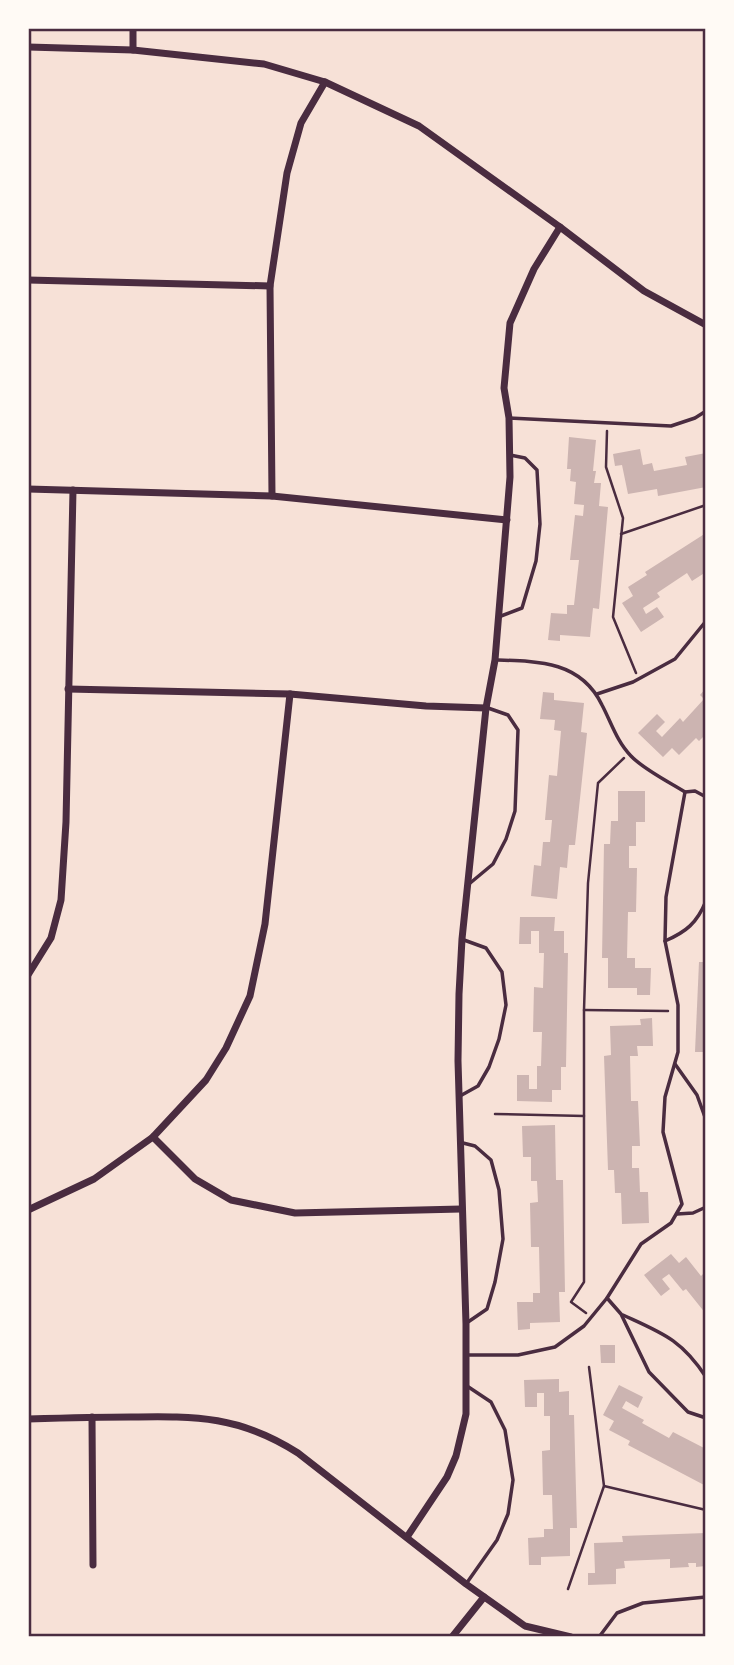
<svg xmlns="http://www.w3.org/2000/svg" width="734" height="1665" font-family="'Titillium Web',sans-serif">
<rect width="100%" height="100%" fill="#f7e1d7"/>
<g fill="#ccb4b1">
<polygon points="569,437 596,440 593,471 596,471 594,483 601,483 599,506 608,507 599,609 593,608 590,637 560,635 560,641 548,640 551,613 567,614 567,605 574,605 579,560 570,560 575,515 583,516 584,505 574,504 576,482 570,481 571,469 567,469"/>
<polygon points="640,449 643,465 652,463 654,471 687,465 685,457 706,453 706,487 658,496 657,489 628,494 622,465 615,466 613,454"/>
<polygon points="706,533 706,572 692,581 687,573 657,593 660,597 643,608 646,614 657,607 664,617 641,632 622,603 633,596 628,587 647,575 645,572"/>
<polygon points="706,688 706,734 699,741 696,738 679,755 672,748 663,757 638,733 657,714 665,722 656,731 662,737 680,718 683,722 704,699 700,695"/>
<polygon points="543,692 554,693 554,700 584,703 581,732 587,733 575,845 569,845 567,868 560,867 557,899 531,896 534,865 541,866 543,842 550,842 552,820 545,820 549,775 557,776 561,731 554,730 555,720 540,719"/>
<polygon points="618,791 645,791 645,822 636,822 636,846 629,846 629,868 637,868 636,912 628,912 627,958 635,958 635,968 651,968 650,995 637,995 637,988 608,988 608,958 602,958 604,844 610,844 611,821 618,821"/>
<polygon points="520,917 555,917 554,931 564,931 564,953 568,953 566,1067 561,1067 561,1090 552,1090 552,1102 517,1101 517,1075 529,1075 529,1089 537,1089 537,1066 541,1066 542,1032 533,1032 534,987 543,988 544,953 539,953 539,931 531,931 531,944 519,944"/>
<polygon points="699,962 706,962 706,1052 695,1052"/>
<polygon points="652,1018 653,1046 637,1046 638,1056 630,1056 631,1101 638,1101 640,1146 632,1146 632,1168 639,1168 640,1192 648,1192 649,1223 622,1224 621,1193 615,1193 614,1170 608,1170 604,1056 611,1055 610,1026 641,1025 640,1019"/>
<polygon points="555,1125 556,1180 563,1180 565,1292 559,1292 560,1322 530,1323 530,1329 518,1330 517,1302 533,1302 533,1293 540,1293 539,1247 531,1247 530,1203 538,1202 537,1181 531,1181 531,1157 523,1157 522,1126"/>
<polygon points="671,1254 679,1263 686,1257 701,1276 704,1273 706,1275 706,1314 686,1289 683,1291 669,1274 662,1279 670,1289 661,1296 644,1275"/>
<polygon points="600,1345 615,1345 615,1363 601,1363"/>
<polygon points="559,1379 559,1392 569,1391 569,1415 574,1415 577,1528 570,1528 570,1556 541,1557 541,1565 529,1565 528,1538 544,1537 544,1529 553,1529 552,1495 543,1495 542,1451 550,1450 550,1416 544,1416 544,1393 537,1393 537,1407 525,1407 524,1380"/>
<polygon points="619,1385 643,1397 638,1408 626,1401 622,1408 644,1420 642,1423 669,1438 673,1432 706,1449 706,1486 628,1445 630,1441 609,1430 614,1421 603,1415"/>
<polygon points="706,1533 706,1566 696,1567 696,1563 688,1563 689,1567 670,1568 670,1559 624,1561 625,1568 616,1569 616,1584 588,1585 588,1573 595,1573 594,1543 623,1542 622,1536"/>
</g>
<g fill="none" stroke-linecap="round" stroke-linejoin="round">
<g stroke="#4a2c40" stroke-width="2.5">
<polyline points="607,431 606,467 623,518 613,617 636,673"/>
<polyline points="621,534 706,505"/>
<polyline points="584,1010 668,1011"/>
<polyline points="495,1114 584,1116"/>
<polyline points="586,1313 571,1302 584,1282 584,1010 588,883 598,783 624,758"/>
<polyline points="604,1486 706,1510"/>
<polyline points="568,1589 604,1486 589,1367"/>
</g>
<g stroke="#4a2c40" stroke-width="3.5">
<polyline points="509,418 671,426 695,418 706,411"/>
<polyline points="501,616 522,608 536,561 540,524 537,470 525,458 510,455"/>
<polyline points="597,694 633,682 675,659 706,621"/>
<polyline points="685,792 695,791 706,797"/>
<polyline points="469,884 493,864 506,839 515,811 518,730 508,715 488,708"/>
<path d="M665,941C686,932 697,923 706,901"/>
<polyline points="675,1064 697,1095 706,1120"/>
<polyline points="460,1096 478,1086 489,1067 499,1039 506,1005 502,972 486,948 464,940"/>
<polyline points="459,1142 475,1146 491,1160 499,1190 503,1239 495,1282 487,1309 468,1322"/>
<polyline points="677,1214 693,1213 706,1207"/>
<polyline points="607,1298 621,1314 649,1372 688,1412 706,1418"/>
<path d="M623,1315C662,1333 681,1339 706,1377"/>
<path d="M466,1355H518L555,1347L584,1326L607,1298L641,1244L671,1223L682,1204L663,1132L665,1097L678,1052V1005L665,941L666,897L685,792C669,782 643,769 631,756C617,742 611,722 602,705C581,661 538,661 495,660"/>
<polyline points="466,1584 497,1540 508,1514 513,1480 505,1430 491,1402 467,1386"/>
<polyline points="599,1637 617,1613 643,1603 706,1597"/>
</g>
<g stroke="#4a2c40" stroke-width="7">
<polyline points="28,47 133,50 264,64 325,82 419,126 560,227 644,291 706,325"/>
<polyline points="133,50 133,28"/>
<polyline points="28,280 270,286"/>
<polyline points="28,489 272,496 507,520"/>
<polyline points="272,496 270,286 287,173 301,123 325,82"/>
<polyline points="68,689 290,694 426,706 486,708"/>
<polyline points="28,975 51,938 61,900 66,822 73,490"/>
<polyline points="153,1137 195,1179 231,1200 295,1213 461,1209"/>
<polyline points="28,1210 94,1179 153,1137 206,1080 226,1048 250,996 265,924 290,694"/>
<polyline points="92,1417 93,1565"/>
<path d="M28,1419C62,1418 97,1417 131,1417C197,1416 240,1416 298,1453L466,1584L525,1626L571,1637"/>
<polyline points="407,1537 447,1477 456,1456 466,1414 466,1324 458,1061 459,994 462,939 486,708 495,660 510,477 509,418 504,388 510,323 534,269 560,227"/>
<polyline points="452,1637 484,1597"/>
</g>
</g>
<rect width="734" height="1665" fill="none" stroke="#fffaf5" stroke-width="60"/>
<rect x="30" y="30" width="674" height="1605" fill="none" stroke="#4a2c40" stroke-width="2.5"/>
</svg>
